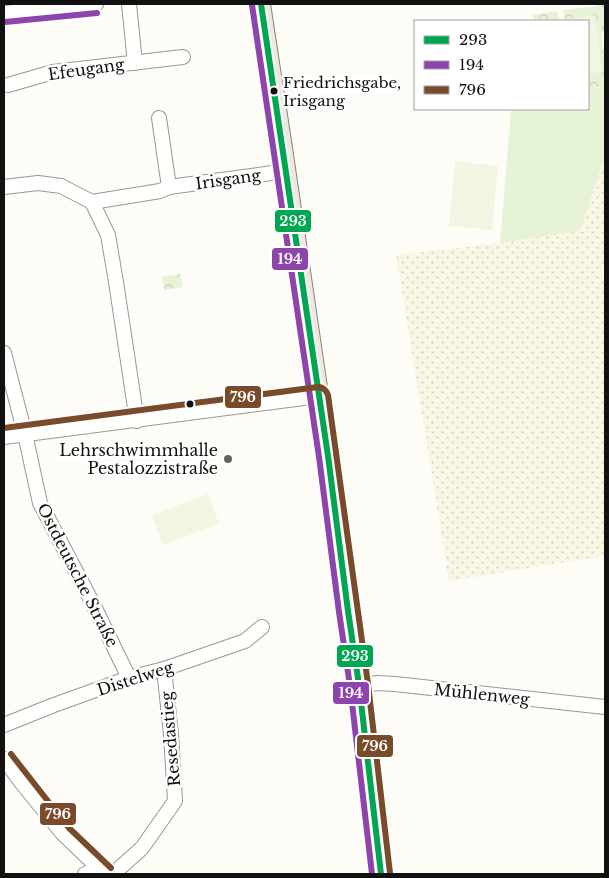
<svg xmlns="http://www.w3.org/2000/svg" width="609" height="878" font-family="'Libre Baskerville',serif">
<defs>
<pattern id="farmland-dots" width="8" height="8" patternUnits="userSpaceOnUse" patternTransform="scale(1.25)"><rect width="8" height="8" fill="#f9f7e4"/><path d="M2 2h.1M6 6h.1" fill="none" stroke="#d4d3c3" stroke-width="1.8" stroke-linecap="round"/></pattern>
<pattern id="park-crowns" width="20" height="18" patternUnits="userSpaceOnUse" patternTransform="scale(1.25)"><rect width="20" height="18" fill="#e7f3d7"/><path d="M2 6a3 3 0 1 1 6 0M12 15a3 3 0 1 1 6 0" fill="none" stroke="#c5cfb8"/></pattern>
</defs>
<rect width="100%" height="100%" fill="#fdfcf7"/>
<polygon fill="url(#farmland-dots)" points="605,162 605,266 601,267 605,286 605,556 449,581 396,255 500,243 580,231 602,165"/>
<polygon fill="#e7f3d7" points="605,86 605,162 602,165 580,231 500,243 511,109 588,109 588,89"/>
<g fill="url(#park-crowns)">
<polygon points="597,4 605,4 605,31 601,33 605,61 605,86 588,89 588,21 565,21 563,10 597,6"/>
<polygon points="557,11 559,21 534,21 533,15"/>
<polygon points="181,274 183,287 164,290 162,277"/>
</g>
<g fill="#f0f6e1">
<polygon points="595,15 602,72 588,74 588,21 566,21 566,19"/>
<polygon points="455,161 498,166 492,230 449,226"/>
<polygon points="208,494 219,524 163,545 152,515"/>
</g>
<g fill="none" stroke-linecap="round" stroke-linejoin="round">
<defs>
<g id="minor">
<polyline points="129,4 135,63"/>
<polyline points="4,13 96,4"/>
<polyline points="8,85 53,72 183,57"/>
<polyline points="159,118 169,187"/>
<polyline points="4,187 38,183 61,186 92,202 108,235 116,282 137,421"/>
<polyline points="92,202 160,191 169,187 287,171"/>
<polyline points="4,353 25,434 40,503 93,604 129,678"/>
<polyline points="4,437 319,396"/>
<polyline points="359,685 378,683 395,684 605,707"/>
<polyline points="4,725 54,705 129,678 164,669 245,641 262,627"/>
<polyline points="4,759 21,782 63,834 105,874"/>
<polyline points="85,874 99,868"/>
<polyline points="113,874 142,848 175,801 171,734 164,669"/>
</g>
<polyline id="major" points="261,4 283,148 328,456 348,611 359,685 381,874"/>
</defs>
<use href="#minor" stroke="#979795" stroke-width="16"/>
<use href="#major" stroke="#858482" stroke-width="20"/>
<use href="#minor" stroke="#fffffe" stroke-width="14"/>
<use href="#major" stroke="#ede9dc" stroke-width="18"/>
<defs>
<polyline id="bus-1" points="261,4 328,456 348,611 359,685 381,874"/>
<g id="bus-2">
<polyline points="252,5 319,457 339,612 350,686 372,874"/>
<polyline points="5,22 97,13"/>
</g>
<g id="bus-3">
<path d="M4,428L318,387C323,387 326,390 328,395L368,684L390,873"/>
<polyline points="11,754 69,828 111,868"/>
</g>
</defs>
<use href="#bus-1" stroke="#fff" stroke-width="10"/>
<use href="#bus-2" stroke="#fff" stroke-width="10"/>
<use href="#bus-3" stroke="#fff" stroke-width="10"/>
<use href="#bus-1" stroke="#00a651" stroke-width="6"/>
<use href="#bus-2" stroke="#8e44ad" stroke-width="6"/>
<use href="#bus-3" stroke="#7a4b2a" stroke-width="6"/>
</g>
<g fill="#111" stroke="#fff" stroke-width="2">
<circle cx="274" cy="91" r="4.5"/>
<circle cx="190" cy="404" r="4.5"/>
</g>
<circle fill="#646362" stroke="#fff" stroke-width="2" cx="228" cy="459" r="5"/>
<g text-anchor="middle" stroke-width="5" stroke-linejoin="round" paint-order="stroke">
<g font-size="15" fill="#111" stroke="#fff" text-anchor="start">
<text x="283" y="88">Friedrichsgabe,<tspan x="283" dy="18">Irisgang</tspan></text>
</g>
<g font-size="16" fill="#111" stroke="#fff">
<text transform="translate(86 69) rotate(-8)" y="6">Efeugang</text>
<text transform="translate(228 179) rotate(-8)" y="6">Irisgang</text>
<text transform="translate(78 575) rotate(63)" y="6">Ostdeutsche Straße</text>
<text transform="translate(135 678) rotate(-18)" y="6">Distelweg</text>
<text transform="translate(482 694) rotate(6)" y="6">Mühlenweg</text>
<text transform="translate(170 739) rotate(-95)" y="6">Resedastieg</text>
</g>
<g font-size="16" fill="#111" stroke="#fff" text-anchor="end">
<text x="218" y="456">Lehrschwimmhalle<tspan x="218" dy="18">Pestalozzistraße</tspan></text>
</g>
</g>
<g stroke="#fff" stroke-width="2">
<rect x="274" y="209" width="38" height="24" rx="5" fill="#00a651"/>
<rect x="271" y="247" width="38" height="24" rx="5" fill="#8e44ad"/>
<rect x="224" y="385" width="38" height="24" rx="5" fill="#7a4b2a"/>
<rect x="336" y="644" width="38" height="24" rx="5" fill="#00a651"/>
<rect x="332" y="681" width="38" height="24" rx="5" fill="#8e44ad"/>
<rect x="356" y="734" width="38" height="24" rx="5" fill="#7a4b2a"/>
<rect x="39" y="802" width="38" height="24" rx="5" fill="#7a4b2a"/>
</g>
<g font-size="14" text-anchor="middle" font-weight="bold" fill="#fff">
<text x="293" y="226">293</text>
<text x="290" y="264">194</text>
<text x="243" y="402">796</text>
<text x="355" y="661">293</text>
<text x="351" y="698">194</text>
<text x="375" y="751">796</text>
<text x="58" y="819">796</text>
</g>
<rect width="609" height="878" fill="none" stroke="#111111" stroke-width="10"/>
<rect x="414" y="20" width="175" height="90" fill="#ffffff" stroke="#a0a0a0"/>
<rect x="424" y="36" width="25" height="8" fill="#00a651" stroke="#a0a0a0"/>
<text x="459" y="45" font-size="15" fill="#111111">293</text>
<rect x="424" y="61" width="25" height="8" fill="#8e44ad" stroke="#a0a0a0"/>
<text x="459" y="70" font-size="15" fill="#111111">194</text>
<rect x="424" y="86" width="25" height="8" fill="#7a4b2a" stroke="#a0a0a0"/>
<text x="459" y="95" font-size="15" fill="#111111">796</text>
</svg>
